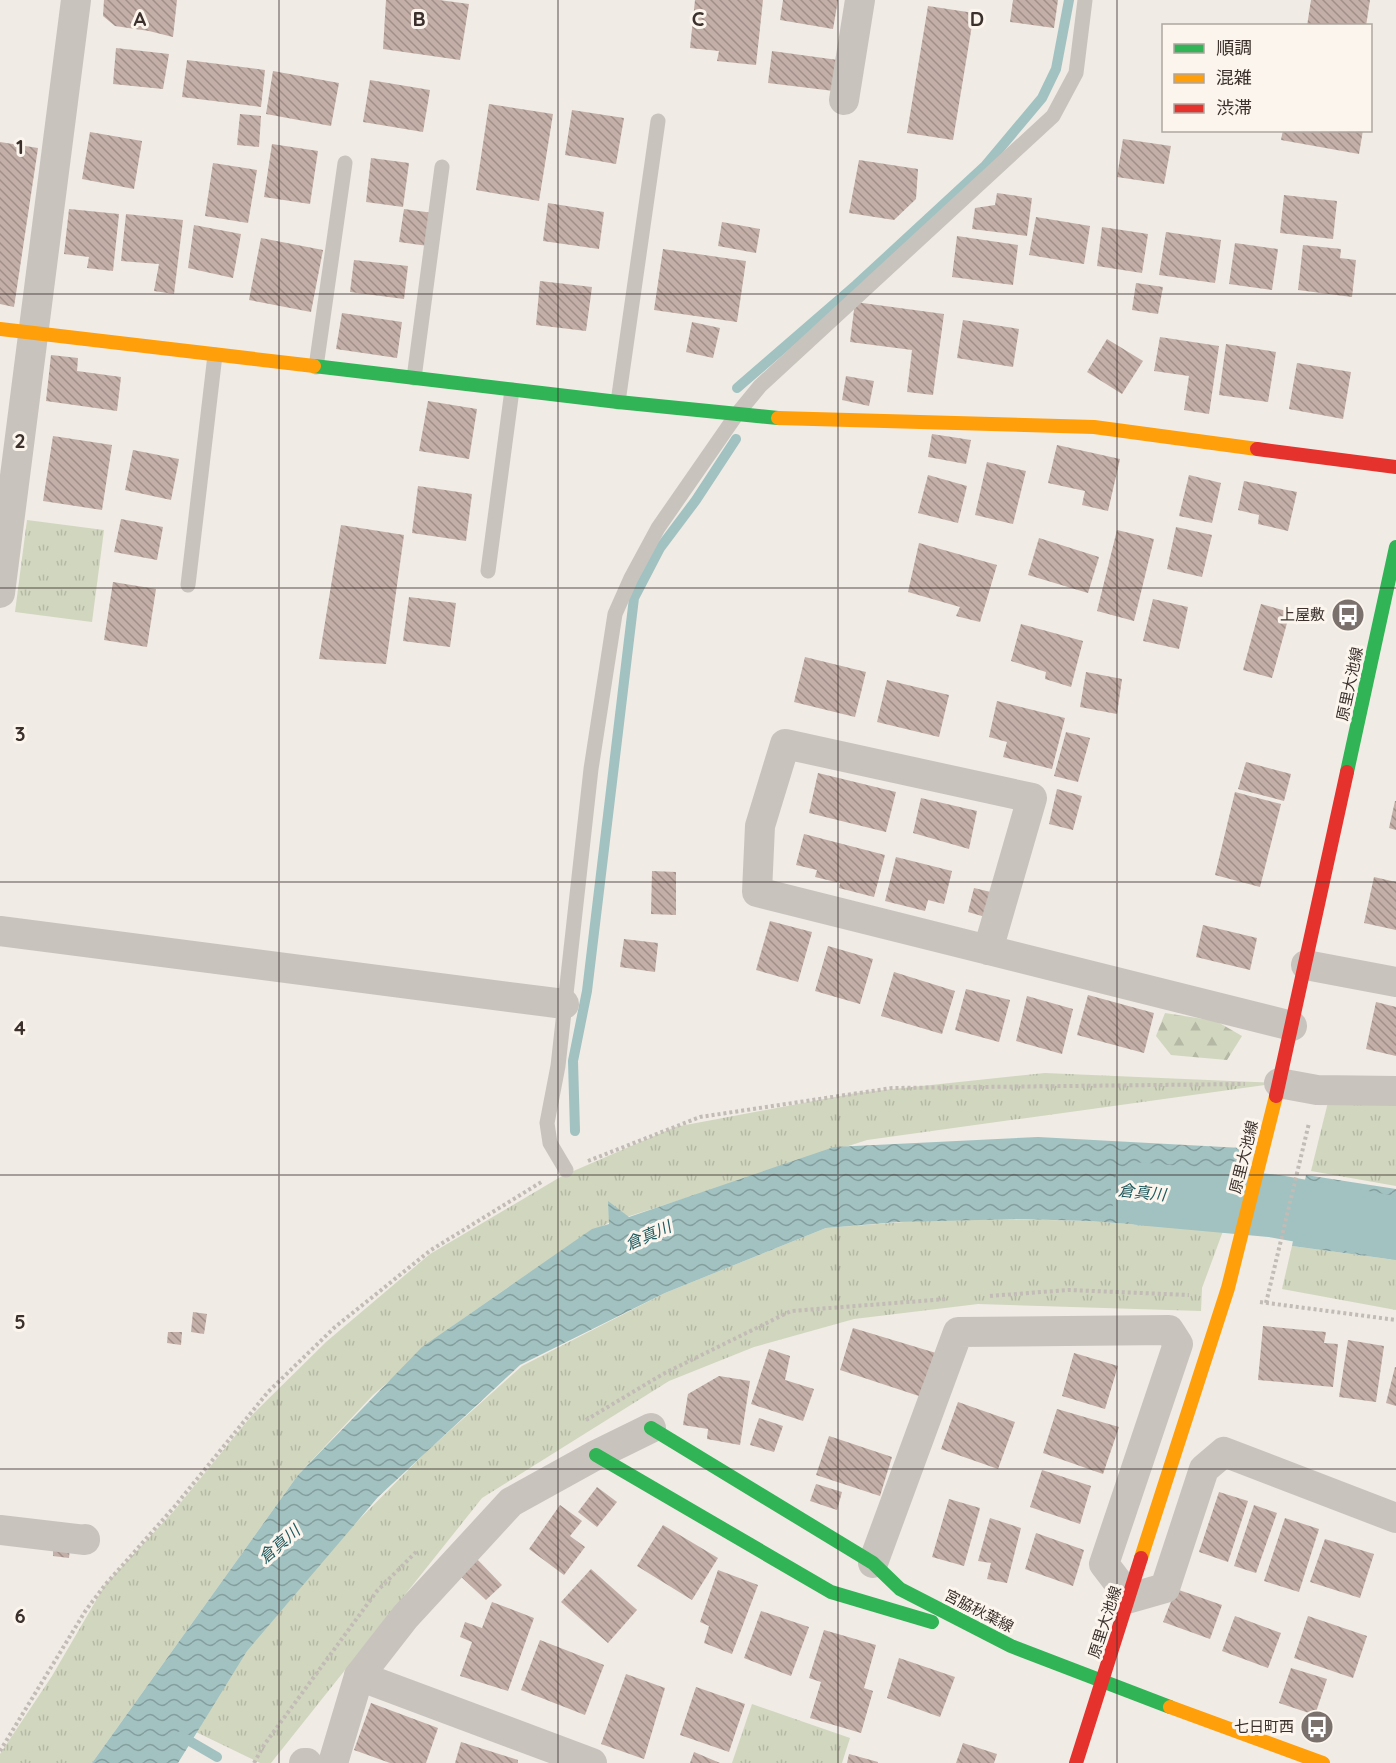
<svg xmlns="http://www.w3.org/2000/svg" width="1396" height="1763" font-family="Quicksand,'Noto Sans JP',sans-serif">
<defs>
<pattern id="grass-tufts" width="24" height="20" patternUnits="userSpaceOnUse" patternTransform="scale(1.5)"><rect width="24" height="20" fill="#d1d6bf"/><path d="M3 7l-1-3M5 7V3M7 7l1-3M15 17l-1-3M17 17v-4M19 17l1-3" fill="none" stroke="#b4b8a4"/></pattern>
<pattern id="forest-firs" width="22" height="20" patternUnits="userSpaceOnUse" patternTransform="scale(1.5)"><rect width="22" height="20" fill="#d1d6bf"/><path d="M5 1l3.5 6h-7zM16 11l3.5 6h-7z" fill="#b4b8a4"/></pattern>
<pattern id="water-waves" width="16" height="10" patternUnits="userSpaceOnUse" patternTransform="scale(1.5)"><rect width="16" height="10" fill="#a1c2c1"/><path d="M0 5q4-4 8 0t8 0" fill="none" stroke="#849e9d"/></pattern>
<pattern id="building-back-hatch" width="6" height="6" patternUnits="userSpaceOnUse" patternTransform="scale(1.5)"><rect width="6" height="6" fill="#c3afa7"/><path d="M-1 5l2 2M0 0l6 6M5-1l2 2" fill="none" stroke="#a08f88"/></pattern>
</defs>
<rect width="100%" height="100%" fill="#f0ebe5"/>
<g fill="url(#grass-tufts)">
<polygon points="27,520 104,530 92,622 15,612"/>
<polygon points="1045,1073 1279,1083 867,1140 608,1223 526,1275 454,1325 373,1395 298,1475 92,1763 0,1763 0,1754 52,1676 105,1585 173,1512 253,1414 326,1342 430,1254 562,1176 675,1127 856,1093"/>
<polygon points="1329,1098 1396,1105 1396,1186 1311,1171"/>
<polygon points="956,1218 1089,1221 1223,1231 1202,1288 1201,1311 978,1304 854,1319 754,1347 669,1381 482,1498 271,1763 260,1763 196,1732 256,1635 334,1545 426,1452 522,1366 665,1293 826,1228"/>
<polygon points="1292,1246 1396,1260 1396,1310 1282,1289"/>
<polygon points="752,1704 850,1738 842,1763 732,1763"/>
</g>
<polygon fill="url(#forest-firs)" points="1165,1013 1216,1021 1242,1036 1227,1060 1171,1055 1156,1036"/>
<g fill="url(#water-waves)">
<polygon points="1038,1137 1242,1148 1223,1231 1089,1221 1018,1219 898,1222 826,1228 665,1293 520,1365 378,1497 247,1651 178,1763 92,1763 298,1475 422,1347 592,1229 609,1224 608,1201 629,1217 834,1147"/>
<polygon points="1306,1175 1396,1189 1396,1260 1292,1246"/>
</g>
<g fill="none" stroke-linecap="round" stroke-linejoin="round">
<g stroke="#a1c2c1" stroke-width="10">
<polyline points="737,388 856,285 985,166 1042,98 1056,69 1069,0"/>
<polyline points="575,1131 573,1061 587,991 634,598 660,548 696,500 736,439"/>
<polyline points="181,1736 217,1757"/>
</g>
<polyline stroke="#a1c2c1" stroke-width="63" points="1142,1194 1274,1206 1396,1228"/>
</g>
<g fill="url(#building-back-hatch)">
<polygon points="104,0 177,0 173,37 149,31 115,26 103,16"/>
<polygon points="386,0 439,0 469,4 460,60 383,49"/>
<polygon points="695,0 763,0 756,65 717,61 719,51 690,48"/>
<polygon points="783,0 838,0 833,29 780,20"/>
<polygon points="1013,0 1058,0 1054,28 1010,22"/>
<polygon points="1311,0 1370,0 1366,26 1307,26"/>
<polygon points="928,6 974,13 953,140 907,133"/>
<polygon points="116,48 169,54 163,89 113,84"/>
<polygon points="772,51 838,60 834,91 768,83"/>
<polygon points="187,60 265,70 261,107 182,97"/>
<polygon points="273,71 339,83 331,126 266,114"/>
<polygon points="370,80 430,90 423,132 363,122"/>
<polygon points="489,104 553,114 539,201 476,190"/>
<polygon points="572,110 624,118 616,164 565,155"/>
<polygon points="240,114 261,116 259,147 237,145"/>
<polygon points="1283,130 1363,130 1359,154 1281,140"/>
<polygon points="90,132 142,141 134,189 82,179"/>
<polygon points="1123,139 1171,146 1164,184 1117,177"/>
<polygon points="0,142 38,148 14,307 0,304"/>
<polygon points="272,144 318,151 310,204 264,197"/>
<polygon points="371,158 409,163 403,207 366,202"/>
<polygon points="859,160 918,169 916,199 894,220 849,213"/>
<polygon points="213,163 257,170 248,223 205,216"/>
<polygon points="997,193 1032,198 1027,236 972,229 975,208 995,205"/>
<polygon points="1284,195 1337,201 1333,239 1280,233"/>
<polygon points="548,203 604,212 599,249 543,241"/>
<polygon points="69,209 119,214 113,271 87,268 89,257 64,254"/>
<polygon points="404,209 433,213 428,246 399,242"/>
<polygon points="126,214 183,220 174,294 154,291 159,264 121,261"/>
<polygon points="1036,217 1090,226 1084,264 1029,255"/>
<polygon points="722,222 760,229 756,253 718,246"/>
<polygon points="194,225 241,234 233,278 188,268"/>
<polygon points="1102,227 1148,234 1142,273 1097,266"/>
<polygon points="1166,232 1221,240 1215,283 1159,275"/>
<polygon points="957,236 1018,245 1013,285 952,277"/>
<polygon points="261,238 323,250 311,312 249,300"/>
<polygon points="1235,243 1278,249 1272,290 1229,284"/>
<polygon points="1303,245 1341,249 1340,258 1356,260 1352,297 1298,290"/>
<polygon points="663,249 746,261 737,322 654,310"/>
<polygon points="354,260 408,266 404,299 350,292"/>
<polygon points="540,281 592,287 586,331 536,325"/>
<polygon points="1136,283 1163,287 1158,314 1132,310"/>
<polygon points="855,302 944,314 933,395 907,392 912,350 850,342"/>
<polygon points="342,313 402,322 397,358 336,349"/>
<polygon points="963,320 1019,329 1013,367 957,358"/>
<polygon points="692,322 720,328 713,358 686,352"/>
<polygon points="1160,337 1219,346 1209,414 1184,410 1189,376 1154,371"/>
<polygon points="1107,339 1143,361 1122,394 1087,372"/>
<polygon points="1226,344 1276,352 1268,402 1219,395"/>
<polygon points="51,355 78,358 77,371 121,377 117,411 46,401"/>
<polygon points="1297,363 1351,372 1343,419 1289,409"/>
<polygon points="846,376 874,381 869,406 842,400"/>
<polygon points="428,401 477,409 469,459 419,451"/>
<polygon points="932,434 971,440 966,464 928,457"/>
<polygon points="53,436 112,445 102,510 43,501"/>
<polygon points="1057,445 1120,459 1108,511 1082,505 1085,491 1048,483"/>
<polygon points="133,450 179,459 171,500 125,490"/>
<polygon points="987,462 1026,471 1013,524 975,515"/>
<polygon points="928,475 967,486 958,523 918,513"/>
<polygon points="1189,475 1221,483 1212,523 1179,516"/>
<polygon points="1244,481 1297,492 1288,531 1258,524 1259,515 1238,510"/>
<polygon points="418,486 472,494 466,541 412,533"/>
<polygon points="121,519 163,527 157,560 114,552"/>
<polygon points="341,525 404,535 386,664 319,659"/>
<polygon points="1176,527 1212,535 1202,577 1167,569"/>
<polygon points="1117,530 1154,539 1134,621 1097,611"/>
<polygon points="1039,538 1099,557 1088,593 1028,575"/>
<polygon points="919,543 997,565 980,622 956,616 960,607 908,592"/>
<polygon points="113,582 156,589 147,647 104,640"/>
<polygon points="409,597 456,603 450,647 403,641"/>
<polygon points="1153,599 1188,607 1179,649 1143,641"/>
<polygon points="1261,604 1290,612 1272,678 1243,670"/>
<polygon points="1021,624 1083,641 1071,687 1045,679 1046,672 1011,661"/>
<polygon points="805,657 866,672 855,717 794,702"/>
<polygon points="1086,672 1122,679 1117,714 1080,707"/>
<polygon points="887,680 949,695 939,737 877,722"/>
<polygon points="997,701 1065,718 1052,769 1003,757 1007,742 989,737"/>
<polygon points="1066,732 1090,738 1078,782 1054,776"/>
<polygon points="1246,762 1291,774 1284,801 1238,789"/>
<polygon points="818,773 896,792 886,832 809,813"/>
<polygon points="1057,789 1082,796 1073,830 1049,824"/>
<polygon points="1235,792 1281,804 1260,887 1215,875"/>
<polygon points="921,798 977,811 969,849 913,833"/>
<polygon points="1395,801 1396,801 1396,830 1389,828"/>
<polygon points="804,834 885,855 874,897 839,888 840,883 815,877 817,870 796,865"/>
<polygon points="896,857 952,871 944,904 928,900 925,911 885,901"/>
<polygon points="652,871 676,872 676,915 651,914"/>
<polygon points="1374,877 1396,882 1396,930 1364,923"/>
<polygon points="974,888 995,893 989,918 968,912"/>
<polygon points="770,921 812,932 798,982 756,970"/>
<polygon points="1203,925 1257,938 1250,970 1196,957"/>
<polygon points="624,939 658,943 655,972 620,967"/>
<polygon points="828,946 873,959 860,1004 815,991"/>
<polygon points="894,972 955,991 942,1034 881,1016"/>
<polygon points="966,989 1010,1000 999,1042 955,1030"/>
<polygon points="1088,995 1154,1013 1144,1053 1077,1035"/>
<polygon points="1027,996 1073,1009 1062,1054 1016,1041"/>
<polygon points="1376,1002 1396,1007 1396,1056 1366,1049"/>
<polygon points="193,1312 207,1314 204,1334 191,1332"/>
<polygon points="1263,1326 1326,1332 1324,1343 1338,1344 1333,1387 1258,1380"/>
<polygon points="853,1328 936,1353 919,1396 840,1370"/>
<polygon points="168,1332 182,1332 181,1345 167,1343"/>
<polygon points="1348,1340 1384,1346 1376,1402 1339,1397"/>
<polygon points="769,1349 790,1356 785,1380 814,1389 803,1421 751,1404"/>
<polygon points="1074,1353 1118,1366 1105,1409 1062,1396"/>
<polygon points="1395,1367 1396,1367 1396,1406 1386,1403"/>
<polygon points="719,1376 750,1381 740,1445 707,1439 708,1429 683,1425 688,1394"/>
<polygon points="958,1402 1015,1422 998,1469 941,1449"/>
<polygon points="1057,1409 1119,1427 1103,1474 1043,1453"/>
<polygon points="759,1418 783,1426 774,1452 750,1445"/>
<polygon points="829,1436 892,1457 880,1496 816,1475"/>
<polygon points="1042,1470 1091,1486 1080,1524 1030,1507"/>
<polygon points="816,1484 842,1492 837,1510 810,1501"/>
<polygon points="597,1487 617,1502 597,1527 578,1512"/>
<polygon points="1219,1492 1248,1501 1228,1562 1199,1552"/>
<polygon points="949,1499 980,1508 964,1566 932,1557"/>
<polygon points="560,1505 582,1521 570,1536 585,1547 564,1575 529,1549"/>
<polygon points="1254,1505 1277,1513 1256,1573 1234,1566"/>
<polygon points="990,1518 1021,1528 1007,1583 987,1579 991,1563 978,1561"/>
<polygon points="1285,1518 1319,1529 1299,1592 1264,1581"/>
<polygon points="663,1525 718,1558 692,1600 637,1566"/>
<polygon points="1036,1533 1084,1550 1073,1586 1025,1569"/>
<polygon points="1325,1539 1374,1554 1360,1598 1310,1582"/>
<polygon points="53,1545 70,1547 69,1558 53,1556"/>
<polygon points="474,1556 502,1585 486,1600 457,1573"/>
<polygon points="591,1569 637,1610 608,1643 561,1602"/>
<polygon points="718,1570 758,1585 732,1654 704,1643 709,1626 700,1622"/>
<polygon points="1176,1589 1222,1605 1210,1639 1163,1622"/>
<polygon points="492,1602 534,1618 508,1691 460,1676 472,1642 460,1637 465,1622 482,1628"/>
<polygon points="761,1611 809,1627 791,1676 744,1658"/>
<polygon points="1235,1616 1281,1633 1268,1668 1222,1651"/>
<polygon points="1308,1616 1367,1636 1353,1678 1294,1658"/>
<polygon points="824,1630 876,1645 864,1688 873,1691 861,1733 810,1718 821,1682 809,1678"/>
<polygon points="540,1640 604,1665 585,1715 521,1690"/>
<polygon points="899,1658 955,1677 940,1717 887,1698"/>
<polygon points="1291,1668 1327,1679 1315,1715 1279,1703"/>
<polygon points="626,1674 665,1688 644,1759 601,1744"/>
<polygon points="696,1687 745,1704 729,1752 680,1735"/>
<polygon points="371,1703 438,1728 426,1763 390,1763 354,1750"/>
<polygon points="461,1742 518,1760 518,1763 455,1763"/>
<polygon points="963,1743 997,1754 994,1763 956,1763"/>
<polygon points="694,1752 720,1763 690,1763"/>
<polygon points="849,1754 878,1762 878,1763 847,1763"/>
</g>
<g fill="none" stroke-linecap="round" stroke-linejoin="round">
<g stroke="#c2bbb6" stroke-width="4" stroke-dasharray="3 3" stroke-linecap="butt">
<polyline points="588,1161 700,1117 892,1088 1245,1084"/>
<polyline points="990,1296 1068,1290 1189,1295"/>
<polyline points="1260,1302 1396,1320"/>
<polyline points="1266,1303 1309,1123"/>
<polyline points="586,1420 663,1374 791,1311 947,1299"/>
<polyline points="0,1751 86,1610 105,1585 175,1506 268,1392 335,1327 431,1250 543,1181"/>
<polyline points="254,1763 264,1745 377,1591 418,1550"/>
</g>
<g stroke="#c9c3be" stroke-width="15">
<polyline points="316,367 345,163"/>
<polyline points="414,378 442,167"/>
<polyline points="618,402 658,121"/>
<polyline points="488,571 512,390"/>
<polyline points="188,585 215,355"/>
<polyline points="566,1170 550,1143 547,1123 558,1066 591,769 615,614 631,578 658,528 737,414 760,386 1053,116 1076,73 1085,0"/>
</g>
<g stroke="#c9c3be" stroke-width="30">
<polyline points="844,100 860,0"/>
<polyline points="0,593 76,0"/>
<polyline points="0,931 564,1004"/>
<polyline points="988,950 1032,798 785,744 760,826 757,892 1292,1026"/>
<polyline points="1306,965 1396,982"/>
<polyline points="1279,1083 1317,1090 1396,1091"/>
<polyline points="0,1530 85,1540 85,1539"/>
<polyline points="873,1563 958,1332 1169,1330 1178,1344 1104,1564 1130,1598 1165,1588 1204,1469 1224,1452 1396,1518"/>
<polyline points="359,1676 592,1763"/>
<polyline points="304,1763 307,1763"/>
<polyline points="333,1763 359,1676 405,1617 511,1502 596,1455 651,1428"/>
</g>
<g stroke="#30b455" stroke-width="14">
<polyline points="314,366 618,402 778,418"/>
<polyline points="1347,772 1396,547"/>
<polyline points="651,1428 873,1563 900,1589 1011,1646 1170,1707"/>
<polyline points="596,1455 831,1592 932,1622"/>
</g>
<g stroke="#ff9f0a" stroke-width="14">
<polyline points="0,329 314,366"/>
<polyline points="778,418 1094,427 1257,449"/>
<polyline points="1141,1558 1228,1288 1276,1096"/>
<polyline points="1170,1707 1323,1763"/>
</g>
<g stroke="#e5322d" stroke-width="14">
<polyline points="1257,449 1396,467"/>
<polyline points="1276,1096 1347,772"/>
<polyline points="1076,1763 1141,1558"/>
</g>
</g>
<path fill="none" stroke="#3b302b" stroke-width="1.5" stroke-opacity="0.55" d="M279,0V1763M558,0V1763M838,0V1763M1117,0V1763M0,294H1396M0,588H1396M0,882H1396M0,1175H1396M0,1469H1396"/>
<defs>
<symbol id="bus-disc" viewBox="-11 -11 22 22"><circle r="9.5" fill="#7a716c" stroke="#fbf5ee"/><path d="M-5-6H5V4H4V6H2V4H-2V6H-4V4H-5ZM-3.5-4V0h7V-4ZM-3.5 1.2v1.5H-2V1.2ZM2 1.2v1.5H3.5V1.2Z" fill="#fff"/></symbol>
</defs>
<g fill-rule="evenodd">
<use href="#bus-disc" x="1329" y="596" width="38" height="38"/>
<use href="#bus-disc" x="1298" y="1708" width="38" height="38"/>
</g>
<g text-anchor="middle" stroke-width="6" stroke-linejoin="round" paint-order="stroke">
<g font-size="15" fill="#3b302b" stroke="#fbf5ee" text-anchor="end">
<text x="1325" y="620">上屋敷</text>
<text x="1294" y="1732">七日町西</text>
</g>
<g font-size="15" fill="#3b302b" stroke="#fbf5ee">
<text transform="translate(1350 684) rotate(-78)" y="5">原里大池線</text>
<text transform="translate(1244 1157) rotate(-76)" y="5">原里大池線</text>
<text transform="translate(979 1611) rotate(27)" y="5">宮脇秋葉線</text>
<text transform="translate(1105 1622) rotate(-72)" y="5">原里大池線</text>
</g>
<g font-size="16" font-style="italic" fill="#1f5a5e" stroke="#fbf5ee">
<text transform="translate(1142 1192) rotate(6)" y="6">倉真川</text>
<text transform="translate(648 1235) rotate(-24)" y="6">倉真川</text>
<text transform="translate(279 1544) rotate(-41)" y="6">倉真川</text>
</g>
</g>
<g font-size="20" text-anchor="middle" font-weight="bold" fill="#3b302b" stroke="#fbf5ee" stroke-width="6" stroke-linejoin="round" paint-order="stroke">
<text x="140" y="26">A</text>
<text x="419" y="26">B</text>
<text x="698" y="26">C</text>
<text x="977" y="26">D</text>
<text x="20" y="154">1</text>
<text x="20" y="448">2</text>
<text x="20" y="741">3</text>
<text x="20" y="1035">4</text>
<text x="20" y="1329">5</text>
<text x="20" y="1623">6</text>
</g>
<rect x="1162" y="24" width="210" height="108" fill="#fbf5ee" stroke="#aea6a0" stroke-width="1.5"/>
<rect x="1174" y="44" width="30" height="9" fill="#30b455" stroke="#aea6a0" stroke-width="1.5"/>
<text x="1216" y="54" font-size="18" fill="#3b302b">順調</text>
<rect x="1174" y="74" width="30" height="9" fill="#ff9f0a" stroke="#aea6a0" stroke-width="1.5"/>
<text x="1216" y="84" font-size="18" fill="#3b302b">混雑</text>
<rect x="1174" y="104" width="30" height="9" fill="#e5322d" stroke="#aea6a0" stroke-width="1.5"/>
<text x="1216" y="114" font-size="18" fill="#3b302b">渋滞</text>
</svg>
